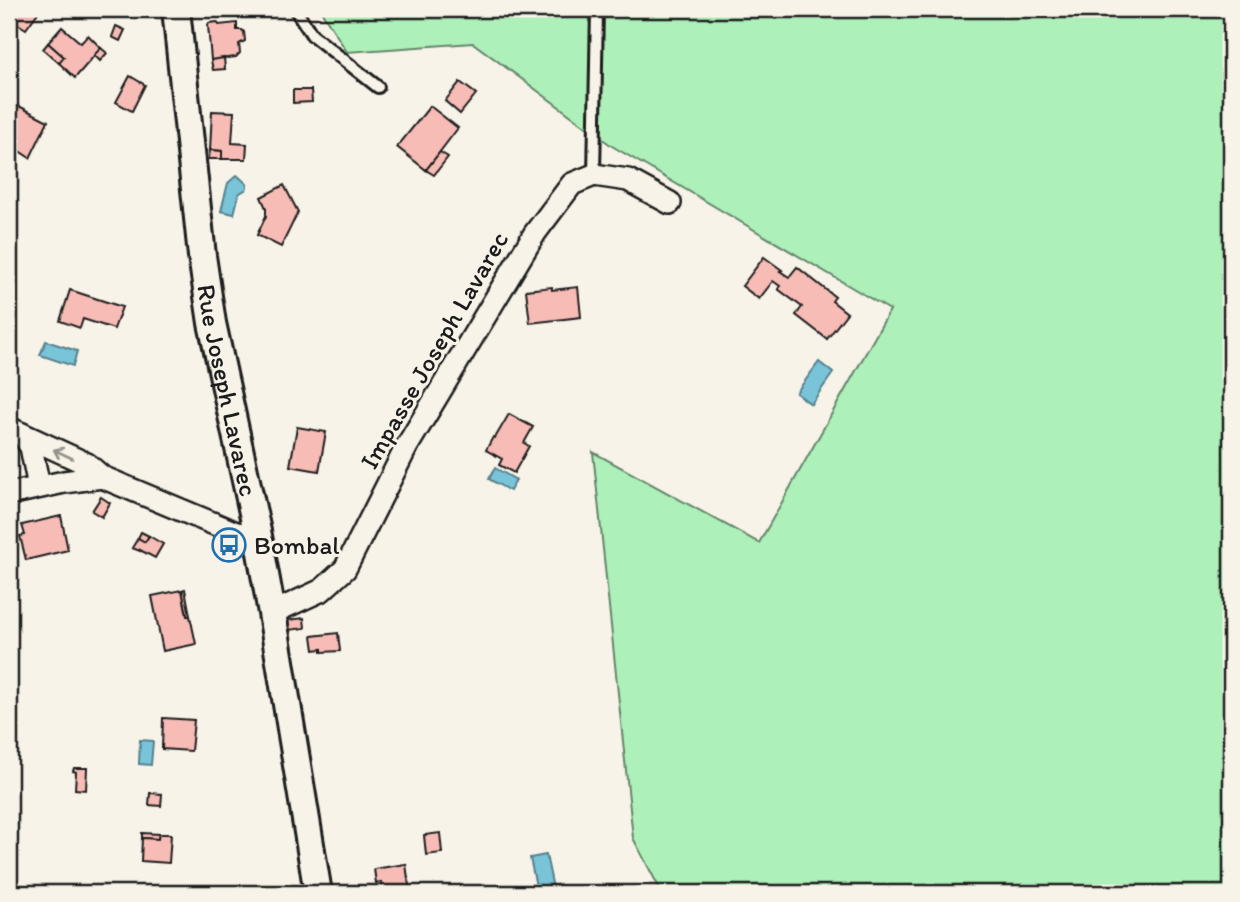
<svg xmlns="http://www.w3.org/2000/svg" width="1240" height="902" font-family="Itim,sans-serif">
<rect width="100%" height="100%" fill="#f7f3e8"/>
<filter id="ink" filterUnits="userSpaceOnUse"><feTurbulence type="fractalNoise" baseFrequency=".0143" numOctaves="2"/><feDisplacementMap in="SourceGraphic" scale="14" xChannelSelector="R" yChannelSelector="G"/><feConvolveMatrix kernelMatrix="1 2 1 2 8 2 1 2 1" color-interpolation-filters="sRGB"/></filter>
<g filter="url(#ink)">
<polygon fill="#adf0b9" stroke="#64866a" stroke-width="2" points="320,9 1231,9 1231,893 662,893 633,838 593,452 759,543 890,310 612,146 473,43 347,52"/>
<g fill="#7ac4d9" stroke="#54818d" stroke-width="2">
<path d="M237,175L247,184C248,191 243,190 239,194L234,214L221,211L228,183Z"/>
<polygon points="46,341 77,351 73,366 40,355"/>
<polygon points="819,362 833,373 811,404 796,393"/>
<polygon points="495,468 516,480 510,491 489,479"/>
<polygon points="140,740 153,741 151,765 139,764"/>
<polygon points="546,855 553,888 537,891 530,858"/>
</g>
<g fill="#f8bcb6" stroke="#1c1c1c" stroke-width="2">
<polygon points="17,9 35,9 39,11 26,29 10,19"/>
<polygon points="217,22 219,25 237,23 237,30 242,30 244,32 245,41 239,44 240,53 236,57 211,60 208,25 209,23"/>
<polygon points="116,26 125,30 120,41 112,37"/>
<polygon points="62,27 81,43 88,35 101,48 75,78 59,63 64,57 48,43"/>
<polygon points="48,43 64,57 59,63 43,49"/>
<polygon points="101,48 107,53 100,61 94,55"/>
<polygon points="224,58 225,69 213,70 211,60"/>
<polygon points="130,76 145,85 132,111 116,102"/>
<polygon points="460,82 476,94 460,114 445,101"/>
<polygon points="293,90 311,90 312,102 293,103"/>
<polygon points="11,102 48,121 30,158 16,149 15,151 9,148 9,131 14,121 9,118 9,106"/>
<polygon points="430,106 458,128 426,170 397,147"/>
<polygon points="212,111 234,112 232,143 247,144 246,159 222,159 222,151 210,150"/>
<polygon points="210,150 222,151 222,159 209,159"/>
<polygon points="440,152 448,157 434,175 426,170"/>
<polygon points="284,185 298,212 281,247 257,235 266,216 266,208 261,197"/>
<polygon points="764,257 782,270 780,271 789,277 797,267 835,297 832,301 847,313 827,339 796,315 802,307 778,289 780,286 773,281 759,299 742,286"/>
<polygon points="552,287 552,290 578,287 581,317 530,323 526,290"/>
<polygon points="70,290 122,307 114,329 83,319 80,328 60,321"/>
<polygon points="509,414 533,427 524,443 529,446 514,473 499,465 502,459 486,450 493,437 495,438"/>
<polygon points="297,427 326,432 319,471 290,466"/>
<polygon points="101,497 110,503 102,517 92,511"/>
<polygon points="61,516 68,550 26,560 20,536 25,535 22,525"/>
<polygon points="141,532 149,536 145,542 138,538"/>
<polygon points="149,536 163,544 155,558 140,550 140,551 132,548 138,538 145,542"/>
<polygon points="185,589 190,616 187,616 182,590"/>
<polygon points="182,590 187,616 190,616 196,644 163,651 152,596"/>
<polygon points="304,618 305,628 289,630 288,620"/>
<polygon points="338,633 340,651 322,652 322,649 314,650 312,636"/>
<polygon points="163,718 194,720 191,751 162,749"/>
<polygon points="74,768 87,768 86,790 75,789 76,772 73,771"/>
<polygon points="150,793 162,794 161,806 149,805"/>
<polygon points="142,833 159,834 158,839 142,838"/>
<polygon points="440,833 442,853 426,855 424,835"/>
<polygon points="159,834 171,834 169,863 141,861 142,838 158,839"/>
<polygon points="406,864 410,893 383,893 381,882 376,883 374,869"/>
</g>
<g fill="none" stroke-linecap="round" stroke-linejoin="round">
<defs>
<g id="service">
<polyline points="295,9 312,35 378,87"/>
<polyline points="594,175 597,9"/>
</g>
<g id="minor">
<polyline points="9,428 87,464 102,477 236,533 258,536"/>
<polyline points="22,434 31,447 39,487"/>
<polyline points="9,494 64,482 102,477"/>
<polyline points="272,613 322,590 345,569 407,446 535,233 572,184 594,175 628,180 670,203"/>
</g>
<g id="tertiary">
<path id="s1" d="M176,9L202,256L212,323L258,536L272,613L318,893"/>
</g>
</defs>
<use href="#service" stroke="#1c1c1c" stroke-width="16"/>
<use href="#minor" stroke="#1c1c1c" stroke-width="26"/>
<use href="#tertiary" stroke="#1c1c1c" stroke-width="32"/>
<use href="#service" stroke="#f7f3e8" stroke-width="10"/>
<use href="#minor" stroke="#f7f3e8" stroke-width="21"/>
<use href="#tertiary" stroke="#f7f3e8" stroke-width="26"/>
</g>
<defs><path id="oneway-shaft" d="M-6 0H5M1.5-3L5.5 0L1.5 3" fill="none" stroke-width="1.6" stroke-linecap="round" stroke-linejoin="round" transform="scale(1.75)"/></defs>
<use stroke="#94928c" href="#oneway-shaft" transform="translate(63 454) rotate(-155)"/>
</g>
<defs>
<symbol id="bus-ring" viewBox="-11 -11 22 22"><circle r="9.5" fill="#f7f3e8" stroke="#1f6fb2" stroke-width="1.5"/><path d="M-5-6H5V4H4V6H2V4H-2V6H-4V4H-5ZM-3.5-4V0h7V-4ZM-3.5 1.2v1.5H-2V1.2ZM2 1.2v1.5H3.5V1.2Z" fill="#1f6fb2"/></symbol>
</defs>
<g fill-rule="evenodd">
<use href="#bus-ring" x="210" y="526" width="38" height="38"/>
</g>
<g text-anchor="middle" stroke-width="6" stroke-linejoin="round" paint-order="stroke">
<g font-size="26" fill="#1c1c1c" stroke="#f7f3e8">
<text transform="translate(434 350) rotate(-60)" y="9">Impasse Joseph Lavarec</text>
<text dy="9" stroke="none"><textPath href="#s1" startOffset="385">Rue Joseph Lavarec</textPath></text>
</g>
<g font-size="26" fill="#1c1c1c" stroke="#f7f3e8" text-anchor="start">
<text x="254" y="554">Bombal</text>
</g>
</g>
<rect width="1240" height="902" fill="none" stroke="#f7f3e8" stroke-width="35"/>
<rect x="18" y="18" width="1205" height="867" fill="none" stroke="#1c1c1c" stroke-width="2.5" filter="url(#ink)"/>
</svg>
